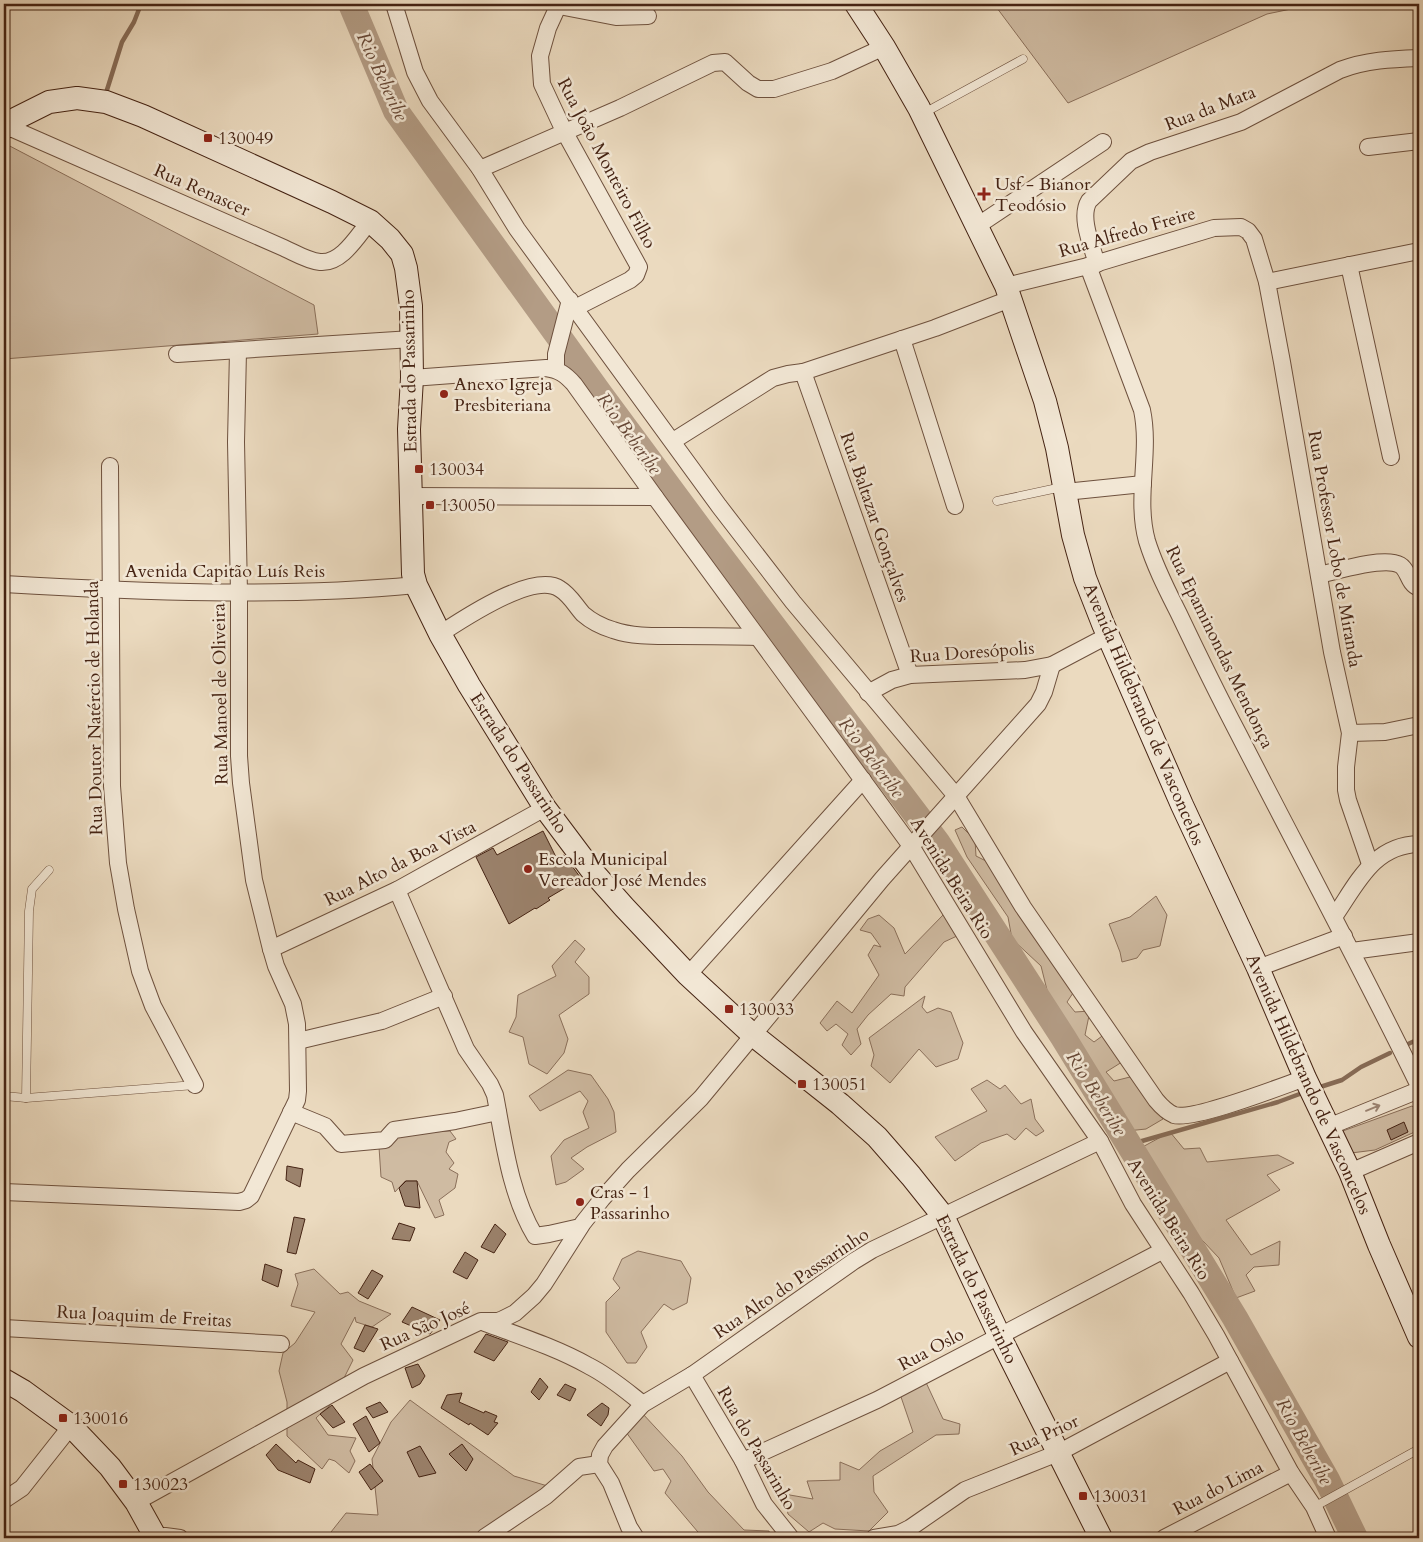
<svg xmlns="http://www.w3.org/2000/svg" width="1423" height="1542" font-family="Cardo,serif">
<rect width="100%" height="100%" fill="#ebdabf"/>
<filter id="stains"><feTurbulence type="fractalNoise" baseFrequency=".004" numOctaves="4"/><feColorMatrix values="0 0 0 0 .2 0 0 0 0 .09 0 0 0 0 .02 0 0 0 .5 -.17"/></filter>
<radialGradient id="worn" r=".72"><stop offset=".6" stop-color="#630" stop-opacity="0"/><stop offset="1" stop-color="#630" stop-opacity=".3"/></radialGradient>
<g fill="#cfbba2" stroke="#8a6f5a">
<polygon points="994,4 1315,4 1267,14 1068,103"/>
<polygon points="4,143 314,305 318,334 4,359"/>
<polygon points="962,827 975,840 976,856 990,863 1075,990 1067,1002 1075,1012 1090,1011 1085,1035 1094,1042 1109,1031 1122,1062 1106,1072 1114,1081 1134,1076 1163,1119 1146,1129 1127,1131 1093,1069 1049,998 1041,966 1012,939 1008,917 967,857 955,830"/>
<polygon points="1156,896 1167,915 1160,946 1143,950 1137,958 1122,962 1120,952 1109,924 1130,917"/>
<polygon points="945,913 957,936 944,942 905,987 904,996 891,994 868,1015 857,1029 861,1044 851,1055 842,1045 848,1034 836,1024 827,1031 820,1023 837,1001 852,1013 879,975 868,955 874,945 881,947 871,933 860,930 868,919 879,915 894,928 905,954"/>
<polygon points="575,940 585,949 575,962 589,977 589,994 559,1015 568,1039 564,1053 547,1074 529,1064 523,1037 509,1032 516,1017 518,995 556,976 552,966"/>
<polygon points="925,996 922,1007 927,1013 938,1008 951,1012 963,1043 958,1059 936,1067 919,1049 890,1083 871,1066 874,1055 869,1038"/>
<polygon points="568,1070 591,1075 608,1099 614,1112 616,1132 587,1147 571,1158 584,1169 566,1182 556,1185 551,1156 564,1140 589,1128 583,1112 588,1101 580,1091 540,1111 529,1096"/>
<polygon points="987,1080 1000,1089 1005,1085 1021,1104 1031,1099 1035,1119 1044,1131 1036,1136 1026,1128 1015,1140 1007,1134 981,1143 955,1161 935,1137 987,1111 971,1089"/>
<path d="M1412,1106C1422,1110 1419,1121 1419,1130L1375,1150L1351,1153L1340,1132Z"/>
<polygon points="450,1131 456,1139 449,1142 446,1152 454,1163 449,1169 458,1174 455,1188 439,1200 444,1215 435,1218 417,1181 405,1181 395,1192 392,1182 381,1177 379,1147 397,1134"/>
<polygon points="1170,1132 1184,1149 1200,1148 1207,1162 1278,1155 1294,1163 1267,1175 1280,1190 1226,1220 1251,1255 1280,1241 1279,1265 1254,1267 1246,1275 1255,1291 1236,1298 1219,1258 1185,1222 1137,1150"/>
<polygon points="638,1251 681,1261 691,1278 687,1303 673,1310 664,1304 641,1332 647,1347 636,1363 627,1363 606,1332 606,1302 620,1288 613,1279 622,1259"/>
<polygon points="314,1269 340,1294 348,1292 359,1301 391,1314 372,1327 356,1322 355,1317 341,1344 353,1360 331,1404 316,1418 328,1435 356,1438 350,1451 355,1461 349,1473 335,1461 329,1459 322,1469 287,1436 287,1402 279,1371 283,1353 295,1343 315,1312 291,1306 298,1284 295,1274"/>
<polygon points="923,1376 943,1419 960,1424 959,1434 936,1435 873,1476 874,1492 888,1512 869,1531 835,1529 823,1523 809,1532 788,1514 784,1494 813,1499 807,1481 840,1480 840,1462 859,1470 880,1451 913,1432 900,1394"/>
<polygon points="410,1400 514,1476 551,1487 486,1538 334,1538 331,1532 346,1513 378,1515 372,1459 391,1422"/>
<polygon points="642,1413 682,1456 708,1492 744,1530 769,1531 770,1538 703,1538 665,1493 671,1481 663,1469 654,1471 626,1432"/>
</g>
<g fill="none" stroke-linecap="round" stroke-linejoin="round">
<g stroke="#876c57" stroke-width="4.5">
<polyline points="106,93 122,42 134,22 141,4"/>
<polyline points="1408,1044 1419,1039"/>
<polyline points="1317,1088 1342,1080 1361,1067 1390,1053"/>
<polyline points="1128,1145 1278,1102 1305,1092"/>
</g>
<polyline stroke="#b39c85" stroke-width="26" points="351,4 396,111 600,394 705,536 937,842 1063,1037 1235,1318 1327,1480 1355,1538"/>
</g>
<g fill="#9b826c" stroke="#452313">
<polygon points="543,831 557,859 564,855 580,877 569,883 570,885 548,898 550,900 536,909 535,908 509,924 476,857 493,848 497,855"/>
<polygon points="1404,1122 1408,1132 1391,1140 1387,1130"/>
<polygon points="287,1166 303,1169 300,1187 286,1180"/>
<polygon points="406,1181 417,1181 420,1208 405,1206 399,1188"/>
<polygon points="294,1217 305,1219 296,1254 287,1252"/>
<polygon points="399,1223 415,1228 410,1241 392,1239"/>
<polygon points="495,1224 506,1234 494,1253 481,1247"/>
<polygon points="465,1252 478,1260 467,1279 453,1272"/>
<polygon points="265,1264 282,1270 278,1287 262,1280"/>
<polygon points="372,1270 383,1276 368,1299 358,1293"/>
<polygon points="412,1307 440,1320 430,1334 402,1322"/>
<polygon points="365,1325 378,1329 364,1352 354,1348"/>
<polygon points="486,1334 508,1342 494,1361 474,1352"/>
<polygon points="418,1364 425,1376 420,1384 412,1388 405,1368"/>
<polygon points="540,1378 548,1387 539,1400 531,1392"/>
<polygon points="565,1384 576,1389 570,1401 557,1395"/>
<polygon points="462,1393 459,1402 484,1413 485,1411 497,1416 494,1422 498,1423 488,1435 470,1423 469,1425 441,1408 447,1395"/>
<polygon points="380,1402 388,1412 373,1418 366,1408"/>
<polygon points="602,1403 609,1408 608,1415 601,1426 587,1415"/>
<polygon points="332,1405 345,1422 333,1428 320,1414"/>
<polygon points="366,1416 380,1443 369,1452 353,1424"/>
<polygon points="276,1444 296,1463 298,1460 315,1469 310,1483 278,1470 266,1455"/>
<polygon points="462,1444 473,1459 466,1471 449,1454"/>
<polygon points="420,1446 436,1473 419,1477 407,1452"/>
<polygon points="370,1464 383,1481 371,1490 359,1472"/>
</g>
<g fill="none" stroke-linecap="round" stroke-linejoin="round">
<defs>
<g id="lane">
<polyline points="924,113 1023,59"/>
<polyline points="997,501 1062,487"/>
<polyline points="4,1096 26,1098 195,1085"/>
<polyline points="26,1098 29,911 32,889 49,870"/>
<polyline points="1314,1507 1419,1449"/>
</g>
<g id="street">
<path d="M394,4L415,72L430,101L480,169L517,229L719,506L793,602L956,796L1023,907L1156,1100C1161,1106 1167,1112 1174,1115C1193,1121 1282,1086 1305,1078"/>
<polyline points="559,4 548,28 540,56 542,84 564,131 639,267 636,275 630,280 575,308"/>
<polyline points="559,6 616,17 648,16"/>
<path d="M6,126L284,248C295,253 308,261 320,262C342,264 358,235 370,221"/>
<polyline points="1368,147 1419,141"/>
<polyline points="480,169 620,108 713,63 725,62 748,83 758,89 774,89 832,71 884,47"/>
<polyline points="977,226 1103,142"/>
<path d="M1097,264C1092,246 1079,217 1089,201L1131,161L1150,152L1241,122L1340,70C1366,60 1392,59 1419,58"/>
<polyline points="1349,265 1391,457"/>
<path d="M1088,266L1142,410C1151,453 1135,498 1147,541C1155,567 1167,590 1179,614C1198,654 1217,693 1238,733C1298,850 1361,967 1419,1086"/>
<polyline points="1267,282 1419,251"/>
<polyline points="1006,286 1088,266 1214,228 1241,227 1248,231 1254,239 1267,282 1282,362 1332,652 1350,733 1346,767 1346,790 1348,800 1370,864"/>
<polyline points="902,339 955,506"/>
<polyline points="177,354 412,339"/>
<polyline points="556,369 556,354 570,300"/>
<polyline points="803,372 910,675"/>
<path d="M412,378L546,368C559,370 565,374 574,384L655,497L911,846L1024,1032L1100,1141L1133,1204L1191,1293L1216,1335L1291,1473L1314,1507L1328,1538"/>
<polyline points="673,441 773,378 788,374 803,372 935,328 1010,299"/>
<polyline points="110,466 112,786 118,863 126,909 140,971 153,1006 195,1085"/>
<polyline points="1065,492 1143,484"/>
<polyline points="411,496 655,497"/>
<path d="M1319,575C1337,571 1384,556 1400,565C1409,570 1407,583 1419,588"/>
<path d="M4,584C141,592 279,598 416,585"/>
<path d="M440,634C463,619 534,571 560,589C570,595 575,605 583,614C591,621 603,627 613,630C633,637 656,636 677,636C703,636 730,636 757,637"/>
<polyline points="868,693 892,680 910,675 1025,670 1052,665 1107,636"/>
<polyline points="1350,733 1385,732 1419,725"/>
<path d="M397,890L466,1049L490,1084L495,1095C504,1142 510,1194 535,1236L549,1234L580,1227"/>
<path d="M1334,917C1357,884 1373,845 1419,844"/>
<polyline points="271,949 397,890 545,808"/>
<polyline points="1352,951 1419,942"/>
<polyline points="1258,968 1344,936"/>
<polyline points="688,975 863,780"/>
<polyline points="298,1041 382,1021 444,996"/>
<polyline points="291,1112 325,1126 341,1144 385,1140 394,1130 455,1121 498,1112"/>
<polyline points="1328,1127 1419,1090"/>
<polyline points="1350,1172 1419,1142"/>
<polyline points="4,1192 239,1202 246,1200 251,1196 297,1100 298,1091 297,1024 293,1004 276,966 271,949 254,880 241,783 239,756 239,593 236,442 238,351"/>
<path d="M485,1323C520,1336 557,1348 589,1366C609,1376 625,1390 643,1404"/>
<polyline points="4,1328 281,1344"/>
<polyline points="692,1375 743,1461 764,1504 791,1538"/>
<polyline points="743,1461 877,1400 1162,1251"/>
<polyline points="4,1500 22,1488 71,1426"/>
<polyline points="136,1502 364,1376 481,1321 498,1321 503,1319 515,1313 534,1296 544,1284 583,1223 602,1199 628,1170 701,1098 882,879 1038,704 1044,692 1052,665"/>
<polyline points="156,1537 165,1536 180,1538"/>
<polyline points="487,1538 485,1537 546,1496 579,1467 599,1464"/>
<polyline points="636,1538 629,1527 611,1483 599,1464 600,1455 605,1446 643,1404 692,1375 854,1261 872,1250 1100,1141"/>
<polyline points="874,1538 898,1534 910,1528 965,1490 1058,1453 1230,1361"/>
<polyline points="1164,1538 1291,1473"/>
</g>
<g id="secondary">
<polyline points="856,4 884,47 919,108 1006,286 1045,401 1057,448 1073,535 1085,578 1103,624 1182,805 1258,968 1305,1078 1350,1172 1379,1245 1419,1337"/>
<polyline points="4,128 17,118 49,102 77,98 106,102 143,116 332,202 370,221 390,239 402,254 406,268 411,306 412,378 409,429 413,574 416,585 440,634 469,685 545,808 593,872 624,907 688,975 753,1035 840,1104 877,1137 911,1176 943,1216 999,1335 1101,1538"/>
<polyline points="4,1380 23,1391 71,1426 110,1467 136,1502 156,1538"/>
</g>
</defs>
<use href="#lane" stroke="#6e513e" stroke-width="9"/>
<use href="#street" stroke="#6e513e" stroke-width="18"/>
<use href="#secondary" stroke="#452313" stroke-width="24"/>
<use href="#lane" stroke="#f2e7d5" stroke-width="8"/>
<use href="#street" stroke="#f2e7d5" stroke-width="16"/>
<use href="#secondary" stroke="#f2e7d5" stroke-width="22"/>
</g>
<defs><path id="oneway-shaft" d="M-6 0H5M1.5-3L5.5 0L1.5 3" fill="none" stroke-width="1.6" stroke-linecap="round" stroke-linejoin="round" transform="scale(1.25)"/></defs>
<use stroke="#9c8574" href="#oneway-shaft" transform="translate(1373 1108) rotate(-22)"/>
<g fill="#8f2418" stroke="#f2e7d5" stroke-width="2">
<rect x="203" y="133" width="10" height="10" rx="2.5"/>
<path d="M981.5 186.5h5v5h5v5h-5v5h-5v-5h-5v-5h5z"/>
<circle cx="444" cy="394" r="5"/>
<rect x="414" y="464" width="10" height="10" rx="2.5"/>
<rect x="425" y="500" width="10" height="10" rx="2.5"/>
<circle cx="528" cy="869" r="5"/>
<rect x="724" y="1004" width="10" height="10" rx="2.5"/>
<rect x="797" y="1079" width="10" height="10" rx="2.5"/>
<circle cx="580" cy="1202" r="5"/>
<rect x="58" y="1413" width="10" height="10" rx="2.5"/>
<rect x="118" y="1479" width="10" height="10" rx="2.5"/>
<rect x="1078" y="1491" width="10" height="10" rx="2.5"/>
</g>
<g text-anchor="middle" stroke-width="5" stroke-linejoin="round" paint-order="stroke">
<g font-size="18" fill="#452313" stroke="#f2e7d5">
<text transform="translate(1210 108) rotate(-21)" y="6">Rua da Mata</text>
<text transform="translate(607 163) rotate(62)" y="6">Rua João Monteiro Filho</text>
<text transform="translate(202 190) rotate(24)" y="6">Rua Renascer</text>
<text transform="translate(1127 232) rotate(-16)" y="6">Rua Alfredo Freire</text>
<text transform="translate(409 371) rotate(-91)" y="6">Estrada do Passarinho</text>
<text transform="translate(875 517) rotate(71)" y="6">Rua Baltazar Gonçalves</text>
<text transform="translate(1335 549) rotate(80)" y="6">Rua Professor Lobo de Miranda</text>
<text x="225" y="577">Avenida Capitão Luís Reis</text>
<text transform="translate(1220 647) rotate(64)" y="6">Rua Epaminondas Mendonça</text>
<text transform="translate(972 652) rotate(-4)" y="6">Rua Doresópolis</text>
<text transform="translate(220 694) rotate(-91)" y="6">Rua Manoel de Oliveira</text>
<text transform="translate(94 708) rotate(-91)" y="6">Rua Doutor Natércio de Holanda</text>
<text transform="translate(1144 714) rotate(67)" y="6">Avenida Hildebrando de Vasconcelos</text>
<text transform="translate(519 763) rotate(57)" y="6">Estrada do Passarinho</text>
<text transform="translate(400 863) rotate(-27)" y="6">Rua Alto da Boa Vista</text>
<text transform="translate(952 878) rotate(58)" y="6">Avenida Beira Rio</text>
<text transform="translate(1309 1084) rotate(66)" y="6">Avenida Hildebrando de Vasconcelos</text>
<text transform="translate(1169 1219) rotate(58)" y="6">Avenida Beira Rio</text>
<text transform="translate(791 1283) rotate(-34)" y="6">Rua Alto do Passsarinho</text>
<text transform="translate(977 1289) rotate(64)" y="6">Estrada do Passarinho</text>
<text transform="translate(144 1316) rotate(3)" y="6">Rua Joaquim de Freitas</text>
<text transform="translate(425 1326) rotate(-24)" y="6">Rua São José</text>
<text transform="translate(931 1349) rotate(-28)" y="6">Rua Oslo</text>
<text transform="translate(1044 1435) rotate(-25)" y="6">Rua Prior</text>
<text transform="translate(757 1448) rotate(60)" y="6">Rua do Passarinho</text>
<text transform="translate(1218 1488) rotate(-27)" y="6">Rua do Lima</text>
</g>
<g font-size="18" fill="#452313" stroke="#f2e7d5" text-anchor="start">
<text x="218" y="144">130049</text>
<text x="995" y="190">Usf - Bianor<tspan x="995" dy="21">Teodósio</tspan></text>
<text x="454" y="390">Anexo Igreja<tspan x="454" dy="21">Presbiteriana</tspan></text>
<text x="429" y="475">130034</text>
<text x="440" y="511">130050</text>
<text x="538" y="865">Escola Municipal<tspan x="538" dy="21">Vereador José Mendes</tspan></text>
<text x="739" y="1015">130033</text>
<text x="812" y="1090">130051</text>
<text x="590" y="1198">Cras - 1<tspan x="590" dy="21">Passarinho</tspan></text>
<text x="73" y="1424">130016</text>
<text x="133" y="1490">130023</text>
<text x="1093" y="1502">130031</text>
</g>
<g font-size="19" font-style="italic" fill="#664735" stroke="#f2e7d5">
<text transform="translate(383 76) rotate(65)" y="7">Rio Beberibe</text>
<text transform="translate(630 433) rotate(54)" y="7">Rio Beberibe</text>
<text transform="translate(872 757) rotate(53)" y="7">Rio Beberibe</text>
<text transform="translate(1097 1093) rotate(58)" y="7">Rio Beberibe</text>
<text transform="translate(1305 1441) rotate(61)" y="7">Rio Beberibe</text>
</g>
</g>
<rect width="1423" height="1542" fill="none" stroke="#ebdabf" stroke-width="20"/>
<rect x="5" y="5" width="1413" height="1532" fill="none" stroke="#452313" stroke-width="2.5"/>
<rect x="10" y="10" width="1403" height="1522" fill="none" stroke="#452313"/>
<rect width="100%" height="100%" filter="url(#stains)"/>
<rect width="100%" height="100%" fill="url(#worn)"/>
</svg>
